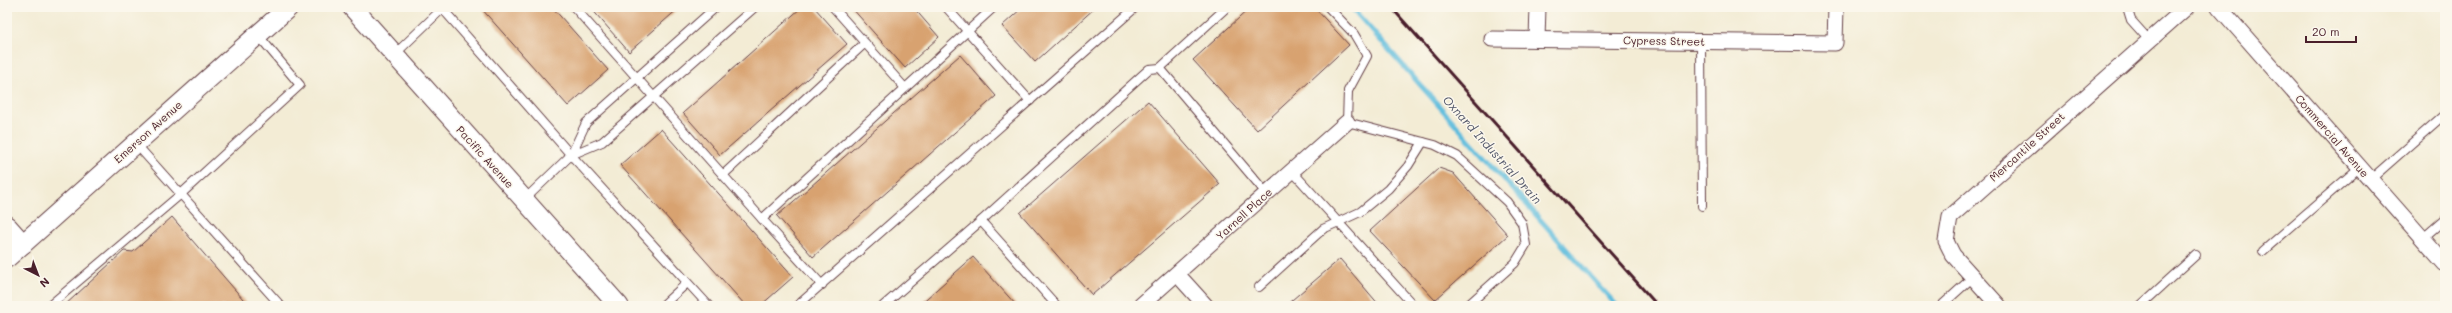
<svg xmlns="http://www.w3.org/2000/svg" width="2452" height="313" font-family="Mali,sans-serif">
<rect width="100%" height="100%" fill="#fbf7ec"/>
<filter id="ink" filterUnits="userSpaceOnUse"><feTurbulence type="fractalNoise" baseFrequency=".025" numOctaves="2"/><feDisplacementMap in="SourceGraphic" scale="8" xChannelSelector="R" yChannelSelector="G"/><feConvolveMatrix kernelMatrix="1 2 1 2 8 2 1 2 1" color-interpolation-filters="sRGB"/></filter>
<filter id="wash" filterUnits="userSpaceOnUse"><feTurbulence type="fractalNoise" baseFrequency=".012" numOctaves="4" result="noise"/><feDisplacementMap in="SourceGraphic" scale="16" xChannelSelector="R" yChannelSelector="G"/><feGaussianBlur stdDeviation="0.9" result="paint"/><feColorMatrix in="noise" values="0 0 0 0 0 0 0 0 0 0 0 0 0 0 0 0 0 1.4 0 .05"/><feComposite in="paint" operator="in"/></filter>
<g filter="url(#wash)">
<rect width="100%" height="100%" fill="#f3ecd5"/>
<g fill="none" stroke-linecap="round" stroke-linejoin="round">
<polyline stroke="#5fbddd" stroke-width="5" points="1351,7 1617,306"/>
</g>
<g id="blocks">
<g fill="#d8a270">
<polygon points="480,7 552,7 608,70 568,106"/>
<polygon points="590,7 680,7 629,52"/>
<polygon points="802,7 814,7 847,44 720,155 683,113"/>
<polygon points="851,7 913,7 939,37 905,68"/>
<polygon points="1023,7 1096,7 1035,62 1002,26"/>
<polygon points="1251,7 1314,7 1349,45 1257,130 1193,60"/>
<polygon points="960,55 996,96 813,257 777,216"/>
<polygon points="1148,101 1220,184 1092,295 1020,213"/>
<polygon points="661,129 793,277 760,306 746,306 620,165"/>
<polygon points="1439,168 1453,173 1508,235 1435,300 1370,231"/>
<polygon points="172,217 249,306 64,306 124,251 133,252"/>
<polygon points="973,257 1017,306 918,306"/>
<polygon points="1340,259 1380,306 1285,306"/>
</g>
</g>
</g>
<g filter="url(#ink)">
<use href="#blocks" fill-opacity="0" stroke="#633e44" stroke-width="1"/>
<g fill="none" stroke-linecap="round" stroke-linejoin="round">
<defs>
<g id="service">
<polyline points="441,7 571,155 709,306"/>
<polyline points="574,7 762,219"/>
<polyline points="833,7 865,43"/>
<polyline points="946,7 1030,101"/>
<polyline points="1328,7 1354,34 1367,56 1348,91 1347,122 1435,145 1457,156 1507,202 1522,223 1526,245 1515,263 1467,306"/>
<polyline points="2127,7 2131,20 2149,40"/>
<polyline points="1701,41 1702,206"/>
<polyline points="394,55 442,9"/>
<polyline points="1160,68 1227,7"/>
<polyline points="136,144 281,306"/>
<polyline points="571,155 586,123 716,7"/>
<polyline points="1292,171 1414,306"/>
<polyline points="723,175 865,43 905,88"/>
<polyline points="2371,179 2445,114"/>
<polyline points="524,200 571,155 602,142 755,7"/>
<polyline points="2422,239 2445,219"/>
<polyline points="2263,251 2360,167"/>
<polyline points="822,285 762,219 994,7"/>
<polyline points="1259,287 1323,229 1360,212 1388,189 1408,166 1423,142"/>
<polyline points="49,306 181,194 300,85 258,35"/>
<polyline points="662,306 687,283"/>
<polyline points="797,306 1136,7"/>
<polyline points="883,306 981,221"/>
<polyline points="1057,306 981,221 1149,69 1160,68 1267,194"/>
<polyline points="1941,306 1973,277"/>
<polyline points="2140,306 2196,255"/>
</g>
<g id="minor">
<polyline points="2219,7 2445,264"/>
<polyline points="1492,39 1835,43 1836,7"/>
<polyline points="1537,39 1538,7"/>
<polyline points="1177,274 1206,306"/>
<polyline points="1140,306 1347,122"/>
<polyline points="1999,306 1953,255 1946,241 1950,217 2187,7"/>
</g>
<g id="tertiary">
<polyline points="352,7 619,306"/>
<polyline points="7,226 23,244"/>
<polyline points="7,258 289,7"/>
</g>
</defs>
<use href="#service" stroke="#633e44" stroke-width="10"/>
<use href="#minor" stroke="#633e44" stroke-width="17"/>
<use href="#tertiary" stroke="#633e44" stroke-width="21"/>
<use href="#service" stroke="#fff" stroke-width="8"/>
<use href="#minor" stroke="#fff" stroke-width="15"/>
<use href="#tertiary" stroke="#fff" stroke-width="19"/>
<polyline stroke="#4a1f2b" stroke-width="3" points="1391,7 1658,306"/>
</g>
</g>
<g text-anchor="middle" stroke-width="3" stroke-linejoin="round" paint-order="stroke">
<g font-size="11" fill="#4a1f2b" stroke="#fbf7ec">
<text transform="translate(1664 41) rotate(1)" y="4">Cypress Street</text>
<text transform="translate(148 132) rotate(-42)" y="4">Emerson Avenue</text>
<text transform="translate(2332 136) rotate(49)" y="4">Commercial Avenue</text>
<text transform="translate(2027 147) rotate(-42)" y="4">Mercantile Street</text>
<text transform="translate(485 157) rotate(48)" y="4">Pacific Avenue</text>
<text transform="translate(1244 214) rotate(-42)" y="4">Yarnell Place</text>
</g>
<g font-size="12" font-style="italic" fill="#515669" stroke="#fbf7ec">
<text transform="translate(1492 150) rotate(48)" y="4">Oxnard Industrial Drain</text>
</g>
</g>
<rect width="2452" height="313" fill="none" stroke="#fbf7ec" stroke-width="24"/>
<g transform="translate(38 275) rotate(138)" stroke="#fbf7ec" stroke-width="3" paint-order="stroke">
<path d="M0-3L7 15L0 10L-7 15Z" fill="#4a1f2b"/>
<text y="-6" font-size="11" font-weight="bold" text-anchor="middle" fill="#4a1f2b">N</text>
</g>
<path d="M2306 36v6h50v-6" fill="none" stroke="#4a1f2b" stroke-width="2"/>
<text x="2312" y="36" font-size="12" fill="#4a1f2b" stroke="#fbf7ec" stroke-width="3" paint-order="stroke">20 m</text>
</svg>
